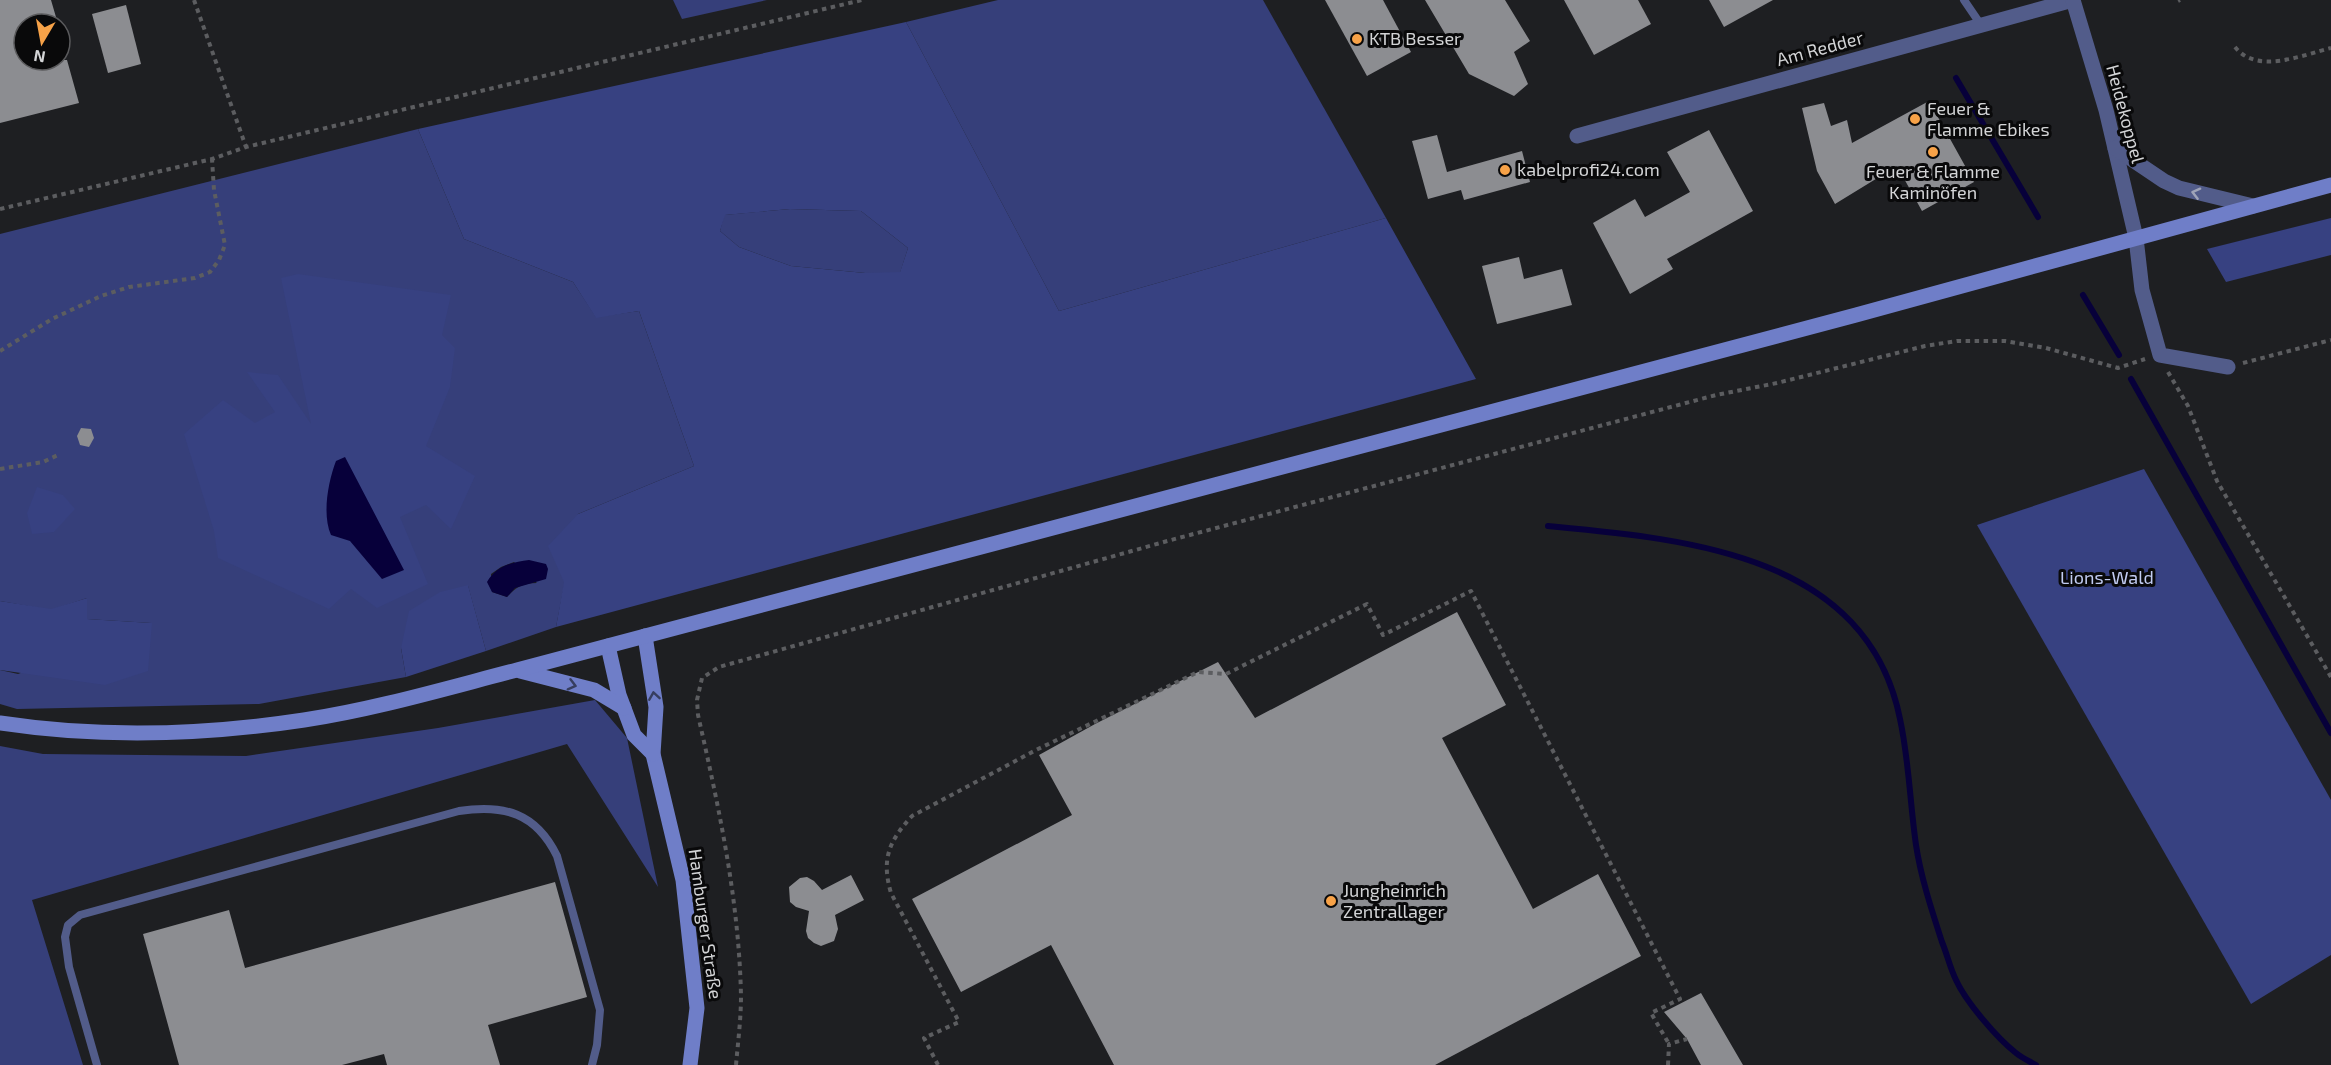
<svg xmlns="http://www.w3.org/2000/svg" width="2331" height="1065" font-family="'Exo 2',sans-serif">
<rect width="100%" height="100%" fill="#1e1f22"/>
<g fill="#363f7a" fill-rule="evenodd">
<polygon points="673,0 767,0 682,19"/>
<polygon points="998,0 1263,0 1386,218 1059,311 906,22"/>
<path d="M418,129L464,239L573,282L596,317L639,311L694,466L578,514L556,627L486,651L468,586L401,648L406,677L259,704L17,709L0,704V670L18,674L151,623L86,619L87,598L51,610L0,601V234ZM514,562L537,583C523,583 516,587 507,597L492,592L491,574L501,567Z"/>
<polygon points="790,209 861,211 908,248 900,273 865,273 791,266 739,247 720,231 724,215"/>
<polygon points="595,700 627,738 658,887 567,744 32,900 83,1065 0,1065 0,746 43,754 246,756 438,728"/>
</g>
<g fill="#374181" fill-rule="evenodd">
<path d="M906,22L1059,311L1386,218L1476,379L556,627L564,582L548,546L578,514L694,466L639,311L596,318L573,282L464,239L418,129ZM790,209L861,211L908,248L900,272L865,273L791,266L739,247L720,231L725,215Z"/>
<polygon points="2331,218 2331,255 2226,282 2207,249"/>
<path d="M298,274L451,295L442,335L455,348L450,387L426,446L475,476L451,529L426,505L400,517L428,584L377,608L351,589L329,609L218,558L214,531L184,434L223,400L255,423L275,412L247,372L278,375L311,424L281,278ZM350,541L404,570L382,579Z"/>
<polygon points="2144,469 2331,800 2331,955 2251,1004 1977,525"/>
<polygon points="37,487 63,495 75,509 54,532 32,534 27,513"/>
<polygon points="468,585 486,651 406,677 401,648 409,611 440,592"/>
<polygon points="87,598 87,619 152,623 148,671 105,685 0,670 0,601 51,609"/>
</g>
<g fill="#07003a">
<path d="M345,457L404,570L382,579L350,541L331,535C322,515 328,482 336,461Z"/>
<path d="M529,560L546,564L548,569L546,579L515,588L507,597L492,592L487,582C496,566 512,562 529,560Z"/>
</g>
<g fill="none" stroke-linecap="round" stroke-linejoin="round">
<g stroke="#07003a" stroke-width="6">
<polyline points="1956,78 2038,217"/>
<polyline points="2083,295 2119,355"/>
<polyline points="2131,379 2331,733"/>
<path d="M1548,526C1686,539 1867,554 1900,719C1909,760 1910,804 1916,845C1921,878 1932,911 1942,942C1947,954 1950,968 1956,980C1966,1002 1997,1038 2016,1053C2022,1058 2029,1061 2036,1065"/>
</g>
</g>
<g fill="#8c8d91">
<polygon points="0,0 51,0 58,24 24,24 24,60 67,60 79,103 0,123"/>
<polygon points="1325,0 1383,0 1411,52 1367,76"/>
<polygon points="1425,0 1505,0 1530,41 1514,52 1528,84 1514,96 1469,74"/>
<polygon points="1564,0 1638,0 1651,24 1594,55"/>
<polygon points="1709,0 1773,0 1724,27"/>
<polygon points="126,5 141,64 108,73 92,14"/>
<polygon points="1929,101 1974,182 1922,211 1897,166 1835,204 1817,171 1802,108 1824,103 1831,126 1847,120 1852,143"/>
<polygon points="1709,130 1753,211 1667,259 1673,269 1630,294 1593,223 1635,199 1645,217 1690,192 1667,152"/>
<polygon points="1437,135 1447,172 1522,151 1530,182 1464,200 1461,190 1428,199 1412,141"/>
<polygon points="1519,257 1524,279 1562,269 1572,305 1497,324 1482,266"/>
<polygon points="81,428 91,429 94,438 89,447 80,445 77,436"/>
<polygon points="1457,612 1506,705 1442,738 1533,909 1598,874 1641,956 1435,1065 1114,1065 1051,945 961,992 912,899 1072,815 1039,755 1095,724 1218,662 1255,718"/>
<polygon points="851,875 864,900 835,915 838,929 834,941 821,946 814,943 808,938 806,931 809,911 796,907 790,902 789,887 800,878 807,877 814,881 822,890"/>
<polygon points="555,882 587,997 488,1025 500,1065 387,1065 384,1054 342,1065 179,1065 143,934 229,910 245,968"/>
<polygon points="1701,993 1743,1065 1701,1065 1687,1039 1664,1012"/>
</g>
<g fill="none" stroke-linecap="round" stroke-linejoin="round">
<g stroke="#5c5d60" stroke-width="4" stroke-dasharray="4.5 4.5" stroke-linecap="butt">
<polyline points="194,0 246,147"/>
<polyline points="2178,1 2180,0"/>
<path d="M2235,47C2257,75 2302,55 2331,48"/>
<polyline points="0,209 212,159 246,147 862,0"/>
<polyline points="0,351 52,319 101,296 129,287 195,278 210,272 219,260 225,245 214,190 212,159"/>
<polyline points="2243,363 2331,340"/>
<polyline points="2168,372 2188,406 2217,481 2331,677"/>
<polyline points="0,469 43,462 58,455"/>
<path d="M736,1065C738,1042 741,1019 741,996C739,900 719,808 698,715L697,700L702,678L719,667L1171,540L1716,395L1777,383L1925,346L1957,341H2005L2046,348L2118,368L2145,359"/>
<path d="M938,1065L924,1038L959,1022L891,893C881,859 889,841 912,816L1036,750L1198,672L1226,674L1367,604L1383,635L1471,591L1680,999L1651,1013L1669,1044"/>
<polyline points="1668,1065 1669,1044 1687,1039"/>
</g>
<g stroke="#525c8a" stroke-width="8">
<polyline points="1964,0 1981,25"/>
<path d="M97,1065L69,967L65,937L68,925L80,915L459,811C504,804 536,813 557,856L600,1010L597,1045L592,1065"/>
</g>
<g stroke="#525c8a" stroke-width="15">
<polyline points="1577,136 2073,0"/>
<polyline points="2136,238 2142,290 2160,355 2228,367"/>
</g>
<g stroke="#525c8a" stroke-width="15">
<polyline points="2073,0 2106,110 2136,238"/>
<polyline points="2115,148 2164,181 2179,188 2253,206"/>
</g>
<g stroke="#6f7ec8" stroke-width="15">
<polyline points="645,636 656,707 653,754 683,880 697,1008 690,1065"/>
<polyline points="608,646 619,695 634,735 653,754"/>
<polyline points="520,671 594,690 624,708"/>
<path d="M0,723C99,738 205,735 304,720C376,709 447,688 517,670L1856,315L2331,185"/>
</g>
</g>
<defs><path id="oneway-chevron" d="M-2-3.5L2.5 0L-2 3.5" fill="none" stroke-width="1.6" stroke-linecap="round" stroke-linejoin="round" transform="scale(1.5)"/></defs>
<use stroke="#9fa4b8" href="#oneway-chevron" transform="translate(2196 193) rotate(-166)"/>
<g stroke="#373e5f">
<use href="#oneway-chevron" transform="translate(572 685) rotate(15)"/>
<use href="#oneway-chevron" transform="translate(654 696) rotate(-99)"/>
</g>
<g fill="#f7a248" stroke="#09090a" stroke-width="2">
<circle cx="1357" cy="39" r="6"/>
<circle cx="1915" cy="119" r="6"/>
<circle cx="1933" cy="152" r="6"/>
<circle cx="1505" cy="170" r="6"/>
<circle cx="1331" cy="901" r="6"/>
</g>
<g text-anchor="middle" stroke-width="6" stroke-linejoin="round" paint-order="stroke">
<g font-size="18" fill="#d3d4d6" stroke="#09090a" text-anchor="start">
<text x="1369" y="45">KTB Besser</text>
<text x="1927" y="115">Feuer &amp;<tspan x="1927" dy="21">Flamme Ebikes</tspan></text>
<text x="1517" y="176">kabelprofi24.com</text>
<text x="1933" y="178" text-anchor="middle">Feuer &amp; Flamme<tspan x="1933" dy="21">Kaminöfen</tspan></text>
<text x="1343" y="897">Jungheinrich<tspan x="1343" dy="21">Zentrallager</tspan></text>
</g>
<g font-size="18" fill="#d3d4d6" stroke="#09090a">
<text transform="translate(1820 49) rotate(-15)" y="6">Am Redder</text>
<text transform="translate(2125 114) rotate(75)" y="6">Heidekoppel</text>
<text transform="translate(705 924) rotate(82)" y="6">Hamburger Straße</text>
</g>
<g font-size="18" fill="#c2ccf2" stroke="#09090a">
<text x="2107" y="584">Lions-Wald</text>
</g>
</g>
<g transform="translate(42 42) rotate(190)"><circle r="28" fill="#09090a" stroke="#5a5a5c" stroke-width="1.5"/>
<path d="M0-4.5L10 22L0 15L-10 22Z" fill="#f7a248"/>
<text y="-9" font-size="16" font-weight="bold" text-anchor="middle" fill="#d3d4d6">N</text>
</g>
</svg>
